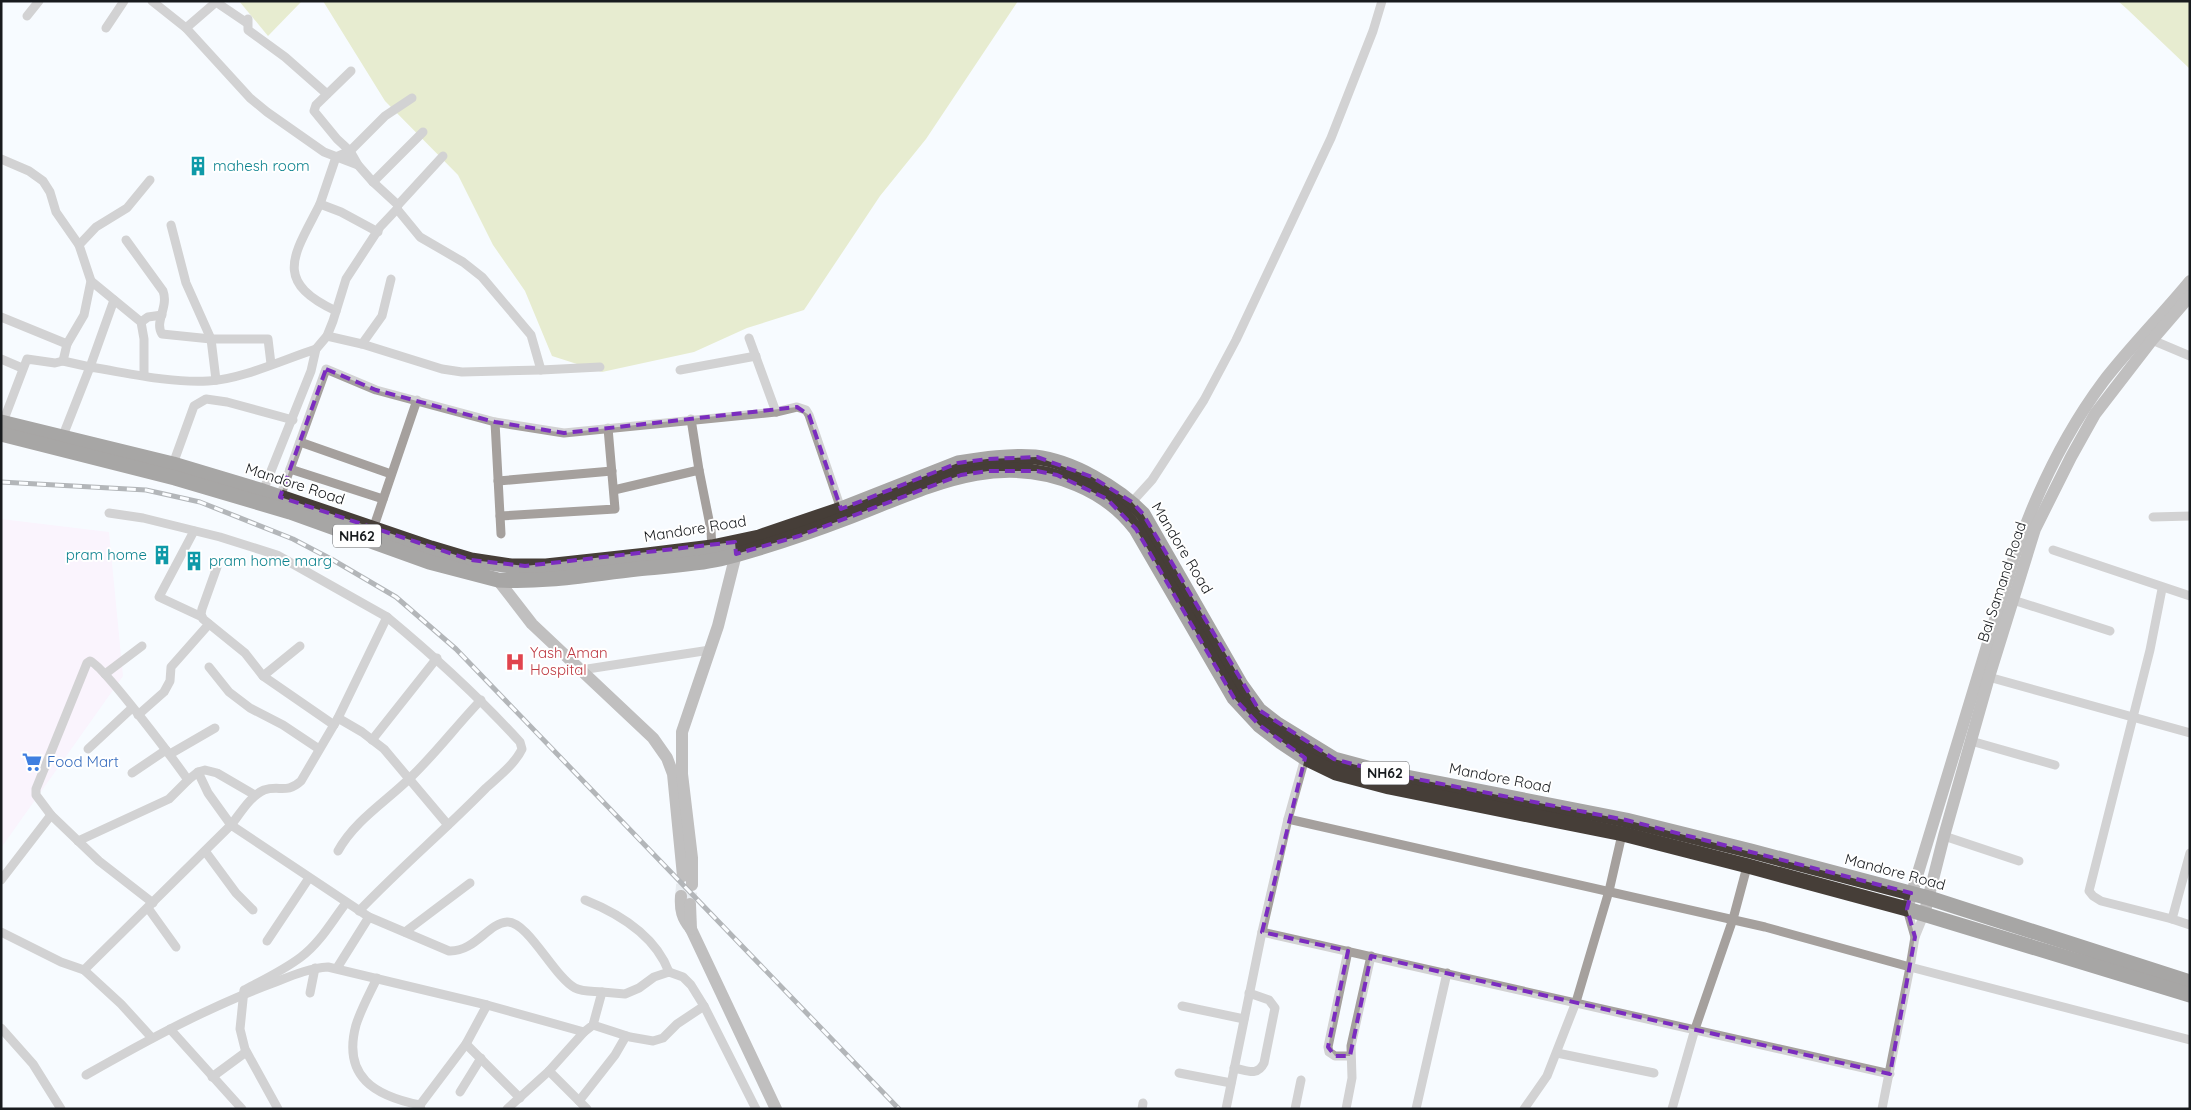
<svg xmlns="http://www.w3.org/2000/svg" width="2191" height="1110" font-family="Quicksand,sans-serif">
<rect width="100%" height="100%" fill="#f7fbff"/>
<polygon fill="#fceafb" points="1,519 109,532 123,676 1,848"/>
<g fill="#d3da97">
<polygon points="239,1 302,1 268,36"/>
<polygon points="323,1 1018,1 926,139 880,196 804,310 747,328 694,352 602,372 552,356 525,291 493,245 458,175 385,101"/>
<polygon points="2118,1 2190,1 2190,69 2127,9"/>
</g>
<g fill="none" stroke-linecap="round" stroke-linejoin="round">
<g stroke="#d6d9dd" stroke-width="12" stroke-dasharray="12 6" stroke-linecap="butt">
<polyline points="681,896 683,876"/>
<polyline points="690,904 692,885"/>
</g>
<g stroke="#a5a09d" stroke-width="9">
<polyline points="152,1 186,28 250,98 267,112 324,152 358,165"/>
<polyline points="27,16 39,1"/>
<polyline points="248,19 248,30 285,57 327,94"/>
<polyline points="106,28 124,1"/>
<polyline points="186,28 216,2 247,23"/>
<polyline points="1,159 29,171 43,181 50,192 56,212 79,245"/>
<polyline points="373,182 423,132"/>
<polyline points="320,204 336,157 350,151 385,116 412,98"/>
<polyline points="398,205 443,156"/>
<polyline points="397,209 420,237 463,262 482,277 531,335 541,370 600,367"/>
<polyline points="171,225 186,283 211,339 216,380"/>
<path d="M126,240L163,291C169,307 154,322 162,334L211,339H268L271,364"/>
<polyline points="391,279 382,316 362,344 442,369 462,372 541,370"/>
<polyline points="91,281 141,322 144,339 144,375"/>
<polyline points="114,300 90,367 63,361 67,344 84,315 91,281 79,245 96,227 127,208 150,180"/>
<path d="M336,311C272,281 294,255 320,204L341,212L378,232"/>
<polyline points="1,317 67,344"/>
<polyline points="141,322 148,317 162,315"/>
<polyline points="327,336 362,344"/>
<polyline points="749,338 776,412"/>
<polyline points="2152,340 2190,356"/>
<polyline points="1,359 22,368"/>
<polyline points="680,370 756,356"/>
<polyline points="691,419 699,470"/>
<polyline points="3,422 27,359 55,363 63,361"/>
<path d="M62,438L90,367C128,373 169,383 208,381C240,380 285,359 316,349"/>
<polyline points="300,442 391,474"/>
<polyline points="173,464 194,406 206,399 227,402 293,420"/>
<polyline points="290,469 383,499"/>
<polyline points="498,481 612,471"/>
<polyline points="614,490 699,470 711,530 712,551"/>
<polyline points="263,491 311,371 316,349 327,336 333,321 346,279 380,227 397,209 398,205 373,182 358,165 350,151 337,139 314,111 316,105 351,71"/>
<polyline points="280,497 326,369 376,390 495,422"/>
<polyline points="1132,502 1152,480 1204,400 1236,340 1331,138 1373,31 1382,1"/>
<path d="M109,513L143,518L220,537L277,555L387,617L338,718L301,781C287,794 279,785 264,790C250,796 240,814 231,825L208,793L198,772"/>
<polyline points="500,516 615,509 608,428"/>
<polyline points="2153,517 2190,516"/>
<polyline points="373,529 417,400"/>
<polyline points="194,531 159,597 202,617"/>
<polyline points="501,534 495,422 564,433 776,412 797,407 806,410 809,415 841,509"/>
<polyline points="2053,550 2190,596"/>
<polyline points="217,567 202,609 201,614 203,619 245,653 263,676 334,725"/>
<polyline points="2162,589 2150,650 2089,891 2093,896 2101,901 2172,919"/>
<polyline points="2013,600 2110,631"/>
<polyline points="209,667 229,692 250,708 283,725 319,749"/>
<polyline points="581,670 710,650"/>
<polyline points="105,674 142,646"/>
<polyline points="263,676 300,646"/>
<polyline points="1985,676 2190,733"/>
<polyline points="138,715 164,692 170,681 171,667 209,624"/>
<polyline points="338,718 362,732 384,749 448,825"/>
<polyline points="372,740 437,658"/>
<polyline points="1971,741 2055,765"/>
<polyline points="88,749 132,708"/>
<polyline points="170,754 215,728"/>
<polyline points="132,773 166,750"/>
<path d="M51,815L36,795V789L87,663L90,661C103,665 176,763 188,780"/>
<polyline points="1288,819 1305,758"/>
<polyline points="1944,836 2019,861"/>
<polyline points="78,841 169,799 188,780 198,772 205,770 217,773 255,795"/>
<polyline points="205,851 236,893 253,910"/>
<path d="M338,851C355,820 387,801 411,777C436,753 457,725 481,700"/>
<polyline points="2190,853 2172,919 2190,925"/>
<polyline points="1,880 51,815 99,861 153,903"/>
<path d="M585,900C620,914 655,935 669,972"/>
<polyline points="148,908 176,947"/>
<polyline points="1907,909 1915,937"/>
<path d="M359,911C400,868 445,830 486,788C498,777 515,764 522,749L520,742C478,696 434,656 387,617"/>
<polyline points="1924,915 1915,937 1910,967 2190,1040"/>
<polyline points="1,932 61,962 84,970"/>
<polyline points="405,932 470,883"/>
<polyline points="1262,932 1288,819 1765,927 1910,967 1882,1109"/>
<polyline points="267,941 309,878"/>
<polyline points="1348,951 1328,1047 1329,1052 1335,1056 1350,1056"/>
<polyline points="337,968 369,917"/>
<path d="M377,978C370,993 361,1009 356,1025C342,1077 375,1096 420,1105"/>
<polyline points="602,992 625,994 639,988 654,977 669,972 683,977 691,985 704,1006 756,1109"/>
<polyline points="310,993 315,968"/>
<polyline points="1182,1006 1244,1019"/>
<polyline points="593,1025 630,1037 653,1041 663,1038 677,1024 704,1006"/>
<polyline points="1,1028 33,1064 61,1109"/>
<polyline points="170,1029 242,1109"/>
<path d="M152,1038L121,1004L84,970L231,825L369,917L449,951C475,952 488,923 507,922C528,921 554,977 575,988C583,992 594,991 602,992L593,1025L584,1032"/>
<polyline points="466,1044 520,1098"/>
<polyline points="1557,1053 1654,1073"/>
<path d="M1234,1068C1247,1070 1257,1077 1264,1063L1275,1008L1269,1000L1249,993"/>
<polyline points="1179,1073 1231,1083"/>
<path d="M86,1075C146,1041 208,1007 273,983C291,976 309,968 328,967L487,1005L584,1032L549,1071L587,1109"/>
<polyline points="212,1077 246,1052"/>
<polyline points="460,1092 481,1058"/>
<polyline points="579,1101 615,1055 626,1036"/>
<path d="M278,1109L245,1049L240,1029L244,990C263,980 284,970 301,957C320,943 332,921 346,903"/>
<polyline points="421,1109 420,1105 466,1044 487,1005"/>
<polyline points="507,1109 549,1071"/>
<polyline points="1142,1109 1143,1103"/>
<polyline points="1226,1109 1262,932 1890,1074"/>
<polyline points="1295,1109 1301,1080"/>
<polyline points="1346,1109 1352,1078 1351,1046 1371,956"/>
<polyline points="1416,1109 1447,973"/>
<polyline points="1524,1109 1547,1076 1576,1002 1609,891 1623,830"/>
<polyline points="1672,1109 1695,1029 1733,919 1748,863"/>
</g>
<g stroke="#7c7571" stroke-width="12">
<polyline points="498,580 532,624 653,738 667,758 673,774 683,876"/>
<polyline points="692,885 692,858 682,774 682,732 718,626 736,554 736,547"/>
<path d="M681,896C680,910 682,918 691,929L776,1109"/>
<polyline points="690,904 691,929"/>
<path d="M1907,909L2015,554C2036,494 2065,433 2103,382C2130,347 2162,315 2190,281"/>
<polyline points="1924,915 1944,836 1989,677 2035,529 2071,457 2095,414 2152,340 2190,296"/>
</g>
<g stroke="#463e38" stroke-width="15">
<path d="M1,422L173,464L263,491L431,548L471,560L511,566H546L647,555L712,547L759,537L841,509L958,463C983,459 1010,455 1035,457C1072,461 1118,488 1143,514L1241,685L1259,710L1277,724L1334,759L1386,773L1626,820L1751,851L1929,898L2190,982"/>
<path d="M1,434L175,478L290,512L429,562L498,580C545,583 591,574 637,569C664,566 693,565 720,559C764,548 807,533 849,517C925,488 995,449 1077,484C1101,494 1120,508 1136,529L1234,698L1259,725L1281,742L1305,758L1336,773L1389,787L1623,834L1748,866L1907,909L2190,995"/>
</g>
<defs>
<polyline id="rail" points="1,482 146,490 200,502 293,539 333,560 396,597 456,649 899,1109"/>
</defs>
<use href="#rail" stroke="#5f6265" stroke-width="5"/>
<use href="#rail" stroke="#fff" stroke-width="3" stroke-dasharray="9" stroke-linecap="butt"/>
</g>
<path d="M0 0H2191V1110H0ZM326,369L376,390L495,422L564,433L797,407L809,415L841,509L958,463L987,459L1037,457L1092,477L1132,502L1143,514L1259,710L1334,759L1386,773L1626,820L1911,893L1907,909L1915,937L1890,1074L1371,956L1350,1056H1335L1328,1047L1348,951L1262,932L1305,758L1259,725L1234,698L1136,529L1107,499L1057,475L1037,471H988L961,475L799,536L736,554L735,542L525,566L471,560L280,497Z" fill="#f7fbff" fill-opacity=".55" fill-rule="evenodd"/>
<path fill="none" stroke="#7b2cbf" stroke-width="4" stroke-dasharray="10 6" stroke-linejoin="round" d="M326,369L376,390L495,422L564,433L797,407L809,415L841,509L958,463L987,459L1037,457L1092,477L1132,502L1143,514L1259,710L1334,759L1386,773L1626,820L1911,893L1907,909L1915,937L1890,1074L1371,956L1350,1056H1335L1328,1047L1348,951L1262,932L1305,758L1259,725L1234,698L1136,529L1107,499L1057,475L1037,471H988L961,475L799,536L736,554L735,542L525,566L471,560L280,497Z"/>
<defs>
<symbol id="building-bare" viewBox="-9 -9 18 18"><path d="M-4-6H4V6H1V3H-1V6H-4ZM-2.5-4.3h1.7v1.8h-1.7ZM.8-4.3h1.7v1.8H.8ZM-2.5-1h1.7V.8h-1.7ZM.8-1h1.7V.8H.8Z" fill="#0f9aa8" stroke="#fff" stroke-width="2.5" paint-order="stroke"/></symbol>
<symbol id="hospital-bare" viewBox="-9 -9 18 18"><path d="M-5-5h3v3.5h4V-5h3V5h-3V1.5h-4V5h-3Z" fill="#e0444e" stroke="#fff" stroke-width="2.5" paint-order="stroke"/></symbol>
<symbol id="supermarket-bare" viewBox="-9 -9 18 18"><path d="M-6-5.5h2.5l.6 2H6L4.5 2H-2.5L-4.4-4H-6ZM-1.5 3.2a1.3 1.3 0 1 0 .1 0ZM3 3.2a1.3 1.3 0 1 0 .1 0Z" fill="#3f7fe0" stroke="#fff" stroke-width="2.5" paint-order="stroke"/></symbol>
</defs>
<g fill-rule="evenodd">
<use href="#building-bare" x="184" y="152" width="28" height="28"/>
<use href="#building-bare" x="148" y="541" width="28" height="28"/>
<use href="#building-bare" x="180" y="547" width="28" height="28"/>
<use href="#hospital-bare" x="501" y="648" width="28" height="28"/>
<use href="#supermarket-bare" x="18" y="748" width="28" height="28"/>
</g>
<g text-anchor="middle" stroke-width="4" stroke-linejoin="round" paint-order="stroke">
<g fill="#fff" stroke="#5d5f62" stroke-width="1">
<rect x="333" y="524.5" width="48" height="23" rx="4"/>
<rect x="1361" y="761.5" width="48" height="23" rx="4"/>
</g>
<g font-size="14" font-weight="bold" fill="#181b1e">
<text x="357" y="541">NH62</text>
<text x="1385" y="778">NH62</text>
</g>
<g font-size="15" fill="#0d838f" stroke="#fff" text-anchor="start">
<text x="213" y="171">mahesh room</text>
<text x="147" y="560" text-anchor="end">pram home</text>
<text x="209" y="566">pram home marg</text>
</g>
<g font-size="15" fill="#181b1e" stroke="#fff">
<text transform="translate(295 484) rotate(18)" y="5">Mandore Road</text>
<text transform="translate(695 529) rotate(-9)" y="5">Mandore Road</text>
<text transform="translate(1182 548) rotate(59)" y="5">Mandore Road</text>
<text transform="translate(2002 582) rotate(-72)" y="5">Bal Samand Road</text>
<text transform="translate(1500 778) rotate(11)" y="5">Mandore Road</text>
<text transform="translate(1895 872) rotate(15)" y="5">Mandore Road</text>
</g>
<g font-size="15" fill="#be3a42" stroke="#fff" text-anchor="start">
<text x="530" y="658">Yash Aman<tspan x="530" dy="17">Hospital</tspan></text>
</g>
<g font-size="15" fill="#366cbe" stroke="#fff" text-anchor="start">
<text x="47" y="767">Food Mart</text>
</g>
</g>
<rect width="2191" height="1110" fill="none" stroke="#181b1e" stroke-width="5"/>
</svg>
